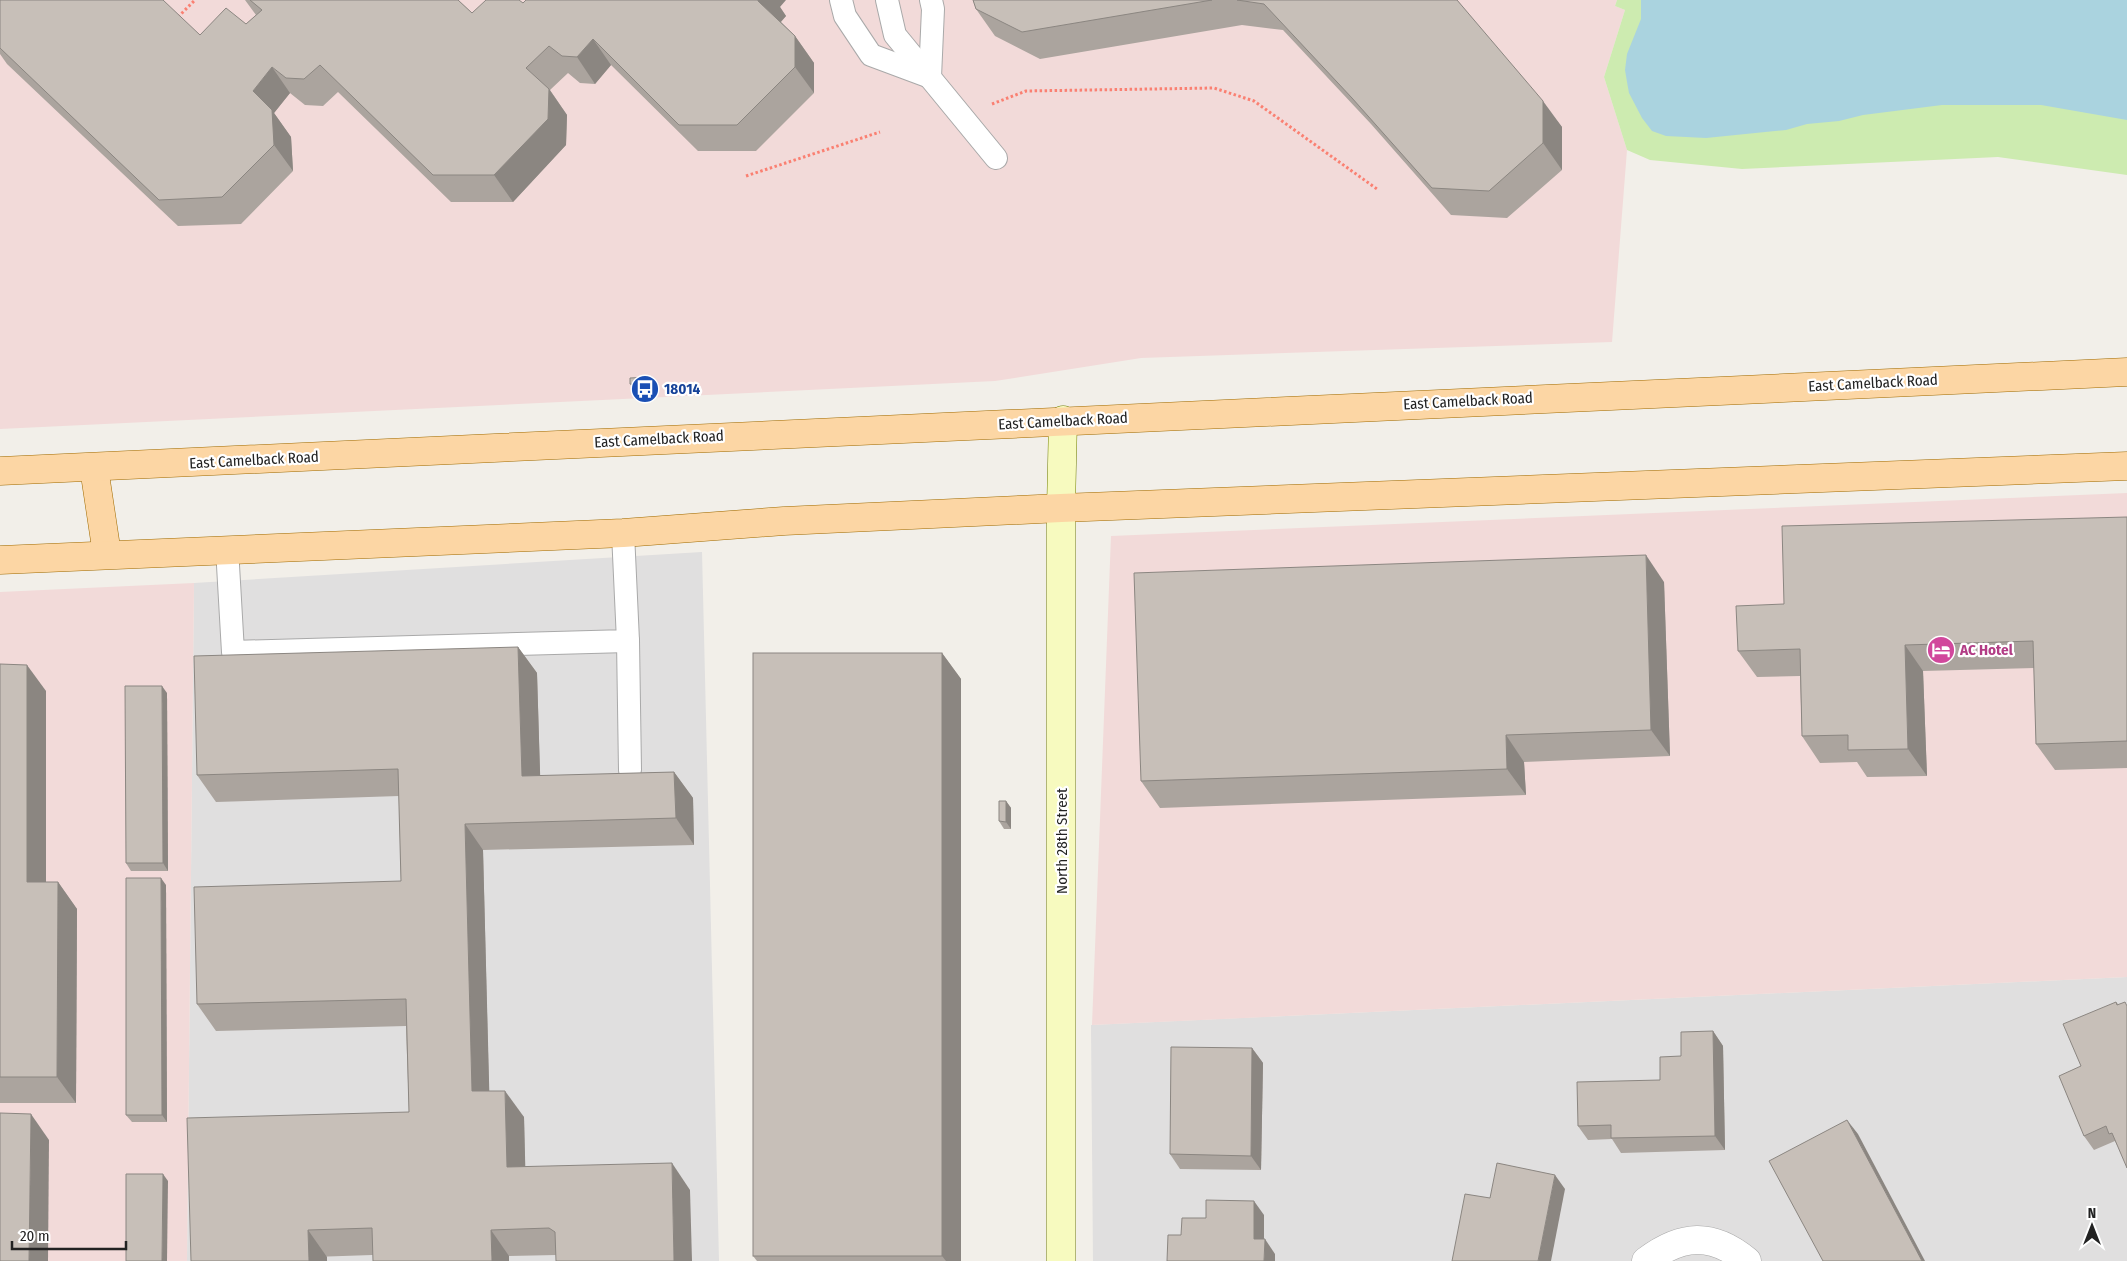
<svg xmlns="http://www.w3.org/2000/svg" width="2127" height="1261" font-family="'Fira Sans Condensed',sans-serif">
<rect width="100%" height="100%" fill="#f2efe9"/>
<g fill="#e0dfdf">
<polygon points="702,552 719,1261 187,1261 194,583"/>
<polygon points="2127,977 2127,1261 1093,1261 1091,1025"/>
</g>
<g fill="#f2dad9">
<polygon points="0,0 1617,0 1615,6 1625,10 1604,77 1627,150 1612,342 1141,358 995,381 0,429"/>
<polygon points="2127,493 2127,977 1092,1025 1111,536"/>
<polygon points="194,583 187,1261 0,1261 0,592"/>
</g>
<polygon fill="#cdebb0" points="1617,0 2127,0 2127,175 1998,157 1742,169 1650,160 1627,150 1604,77 1625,10 1615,6"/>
<polygon fill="#aad3df" points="1641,0 2127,0 2127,120 2041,105 1942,105 1863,115 1839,121 1807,124 1786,130 1706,138 1666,136 1652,131 1642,118 1629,93 1627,82 1625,70 1627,54 1641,19"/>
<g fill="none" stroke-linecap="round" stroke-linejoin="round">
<defs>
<g id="lane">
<polyline points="841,0 845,16 871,55 930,77 933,9 931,0"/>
<polyline points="887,0 895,35 996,158"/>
<polyline points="227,548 233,652 628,641 623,533"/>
<polyline points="628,641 630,770"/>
</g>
<path id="street" d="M1646,1261C1682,1234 1712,1232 1747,1261"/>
<polyline id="secondary" points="1061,1261 1061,508 1063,420"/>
<g id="primary">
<polyline points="94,468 107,554"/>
<polyline points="0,471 2127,372"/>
<polyline points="0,560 623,533 784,521 1061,508 2127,466"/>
</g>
</defs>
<use href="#lane" stroke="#a9a9a9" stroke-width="24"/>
<use href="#street" stroke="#a9a9a9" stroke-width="29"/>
<use href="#secondary" stroke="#707d05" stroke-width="29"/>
<use href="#primary" stroke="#a06b00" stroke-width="29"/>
<g stroke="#fa8072" stroke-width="3" stroke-dasharray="2.5 2.5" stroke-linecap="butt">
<polyline points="178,17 195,0"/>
<polyline points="992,104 1026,91 1214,88 1254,101 1377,189"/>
<polyline points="746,176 880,132"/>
</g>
<use href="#lane" stroke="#fff" stroke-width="22"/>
<use href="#street" stroke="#fff" stroke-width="28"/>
<use href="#secondary" stroke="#f7fabf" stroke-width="28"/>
<use href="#primary" stroke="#fcd6a4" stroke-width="28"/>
</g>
<g fill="#aba49e">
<polygon points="0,0 200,35 246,24 256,15 245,0 458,0 472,13 523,3 780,7 786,16 781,22 795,36 814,63 814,93 756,151 698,151 611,65 595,84 580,83 568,73 550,90 567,115 566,145 513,202 451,202 338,92 323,106 305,105 290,93 274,113 291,137 293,171 241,224 178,226 7,64 0,54"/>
<polygon points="973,0 1457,0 1562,127 1562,170 1507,218 1451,215 1371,124 1283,30 1242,25 1040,59 995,36 976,9"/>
<polygon points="652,377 657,384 657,391 635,391 630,384"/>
<polygon points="2127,517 2127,768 2055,770 2036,744 2034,668 1923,671 1927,776 1867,777 1857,762 1820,763 1802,736 1800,676 1757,677 1738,651 1784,604"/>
<polygon points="1664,582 1670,756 1524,762 1526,795 1160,808 1141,781"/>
<polygon points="518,647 537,673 540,776 674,772 693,798 694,845 483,850 489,1091 524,1117 525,1167 690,1190 556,1255 509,1256 372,1255 191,1261 409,1112 406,1026 216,1031 197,1004 401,881 399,796 216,802 197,775"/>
<polygon points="942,653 961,679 961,1261 757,1261 753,1256"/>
<polygon points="0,664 46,691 46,882 58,882 77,909 76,1103 0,1103"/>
<polygon points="167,693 168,871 131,871 126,863"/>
<polygon points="1006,801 1011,808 1011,829 1004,829 999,821"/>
<polygon points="166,885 167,1122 132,1122 126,1115"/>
<polygon points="2116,1002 2118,1004 2117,1145 2115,1141 2094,1150 2084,1136 2081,1066"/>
<polygon points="1713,1031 1723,1046 1725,1150 1621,1153 1612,1139 1588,1140 1578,1126 1660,1080 1681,1056"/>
<polygon points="1252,1048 1263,1063 1261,1170 1180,1169 1170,1154"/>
</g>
<g fill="#8b8681">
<polygon points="758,0 786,0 780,7 786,16 776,27 758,1"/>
<polygon points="795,36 814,63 814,93 795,67"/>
<polygon points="593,39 611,65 595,84 577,57"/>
<polygon points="272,67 290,93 274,113 291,137 293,171 274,145 253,91"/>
<polygon points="549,89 567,115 566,145 513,202 494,175"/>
<polygon points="1543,101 1562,127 1562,170 1543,143"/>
<polygon points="652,377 657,384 657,391 652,384"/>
<polygon points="1646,555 1664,582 1670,756 1651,730"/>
<polygon points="1905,645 1923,671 1927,776 1908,749"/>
<polygon points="518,647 537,673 541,803 522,776"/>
<polygon points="942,653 961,679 961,1261 946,1261 942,1256"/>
<polygon points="27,665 46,691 46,909 27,882"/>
<polygon points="162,686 167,693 168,871 163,863"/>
<polygon points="1506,735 1524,762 1526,795 1507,769"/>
<polygon points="674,772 693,798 694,845 676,818"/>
<polygon points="1006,801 1011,808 1011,829 1006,822"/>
<polygon points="465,824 483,850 490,1118 472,1091"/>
<polygon points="161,878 166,885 167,1122 162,1115"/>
<polygon points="58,882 77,909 76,1103 57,1077"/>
<polygon points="1713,1031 1723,1046 1725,1150 1715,1136"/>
<polygon points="1252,1048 1263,1063 1261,1170 1251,1156"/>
<polygon points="505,1091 524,1117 526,1194 507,1167"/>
<polygon points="31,1114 49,1140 48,1261 29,1261"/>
<polygon points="1847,1120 1858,1134 1925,1261 1922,1261"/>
<polygon points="672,1163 690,1190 692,1261 674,1261"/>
<polygon points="163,1174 168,1181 167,1261 162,1261"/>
<polygon points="1555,1175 1565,1189 1551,1261 1538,1261"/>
<polygon points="1254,1201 1264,1215 1264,1254 1254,1239"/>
<polygon points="308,1230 327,1257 327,1261 309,1261"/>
<polygon points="491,1230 509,1256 509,1261 492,1261"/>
<polygon points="1265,1239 1275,1254 1275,1261 1264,1261"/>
</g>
<g fill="#c7bfb8" stroke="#8b8681">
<polygon points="0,0 163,0 200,35 226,8 246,24 262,10 250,0 458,0 472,13 486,0 519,0 523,3 526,0 758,0 758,1 795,36 795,67 737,125 679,125 593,39 577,57 562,56 549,46 526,68 549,89 548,119 494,175 433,175 320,65 304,79 286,78 272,67 253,91 272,110 274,145 222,197 159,200 0,48"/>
<polygon points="973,0 1212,0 1022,32 976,9"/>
<polygon points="1237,0 1457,0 1543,101 1543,143 1489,191 1432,188 1352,98 1264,4"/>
<polygon points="652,377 652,384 630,384 630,378"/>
<polygon points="2127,517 2127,741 2036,744 2033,641 1905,645 1908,749 1848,750 1848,735 1802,736 1800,649 1738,651 1736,606 1784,604 1782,526"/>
<polygon points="1646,555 1651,730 1506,735 1507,769 1141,781 1134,573"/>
<polygon points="518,647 522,776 674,772 676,818 465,824 472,1091 505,1091 507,1167 672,1163 674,1261 556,1261 555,1232 549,1228 491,1230 492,1261 373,1261 372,1228 308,1230 309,1261 191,1261 187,1118 409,1112 406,999 197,1004 194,887 401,881 398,769 197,775 194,656"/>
<rect x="753" y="653" width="189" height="603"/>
<polygon points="0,664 27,665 27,882 58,882 57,1077 0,1077"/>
<polygon points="125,686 162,686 163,863 126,863"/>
<polygon points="999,801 1006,801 1006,822 999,821"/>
<polygon points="126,878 161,878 162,1115 126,1115"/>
<polygon points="2116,1002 2117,1005 2125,1002 2127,1006 2127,1168 2112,1133 2109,1134 2106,1126 2084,1136 2059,1076 2081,1066 2063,1024"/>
<polygon points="1713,1031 1715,1136 1611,1138 1611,1125 1578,1126 1577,1082 1660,1080 1660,1057 1681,1056 1681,1032"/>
<polygon points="1171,1047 1252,1048 1251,1156 1170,1154"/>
<polygon points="0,1113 31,1114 29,1261 0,1261"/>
<polygon points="1847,1120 1922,1261 1823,1261 1769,1161"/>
<polygon points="1497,1163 1555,1175 1538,1261 1452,1261 1465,1194 1490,1198"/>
<polygon points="126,1174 163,1174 162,1261 126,1261"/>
<polygon points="1206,1200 1254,1201 1254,1239 1265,1239 1264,1261 1167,1261 1168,1235 1181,1235 1182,1218 1206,1218"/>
</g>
<defs>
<symbol id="bus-disc" viewBox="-11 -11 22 22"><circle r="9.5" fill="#1a4fb4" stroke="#fff"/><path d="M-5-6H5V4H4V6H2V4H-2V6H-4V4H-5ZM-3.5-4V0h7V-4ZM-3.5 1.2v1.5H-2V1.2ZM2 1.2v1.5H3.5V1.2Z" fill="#fff"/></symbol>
<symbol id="hotel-disc" viewBox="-11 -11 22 22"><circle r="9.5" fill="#d1479c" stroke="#fff"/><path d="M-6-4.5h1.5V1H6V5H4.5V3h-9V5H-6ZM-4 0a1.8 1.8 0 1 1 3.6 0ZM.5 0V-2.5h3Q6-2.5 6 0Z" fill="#fff"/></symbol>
</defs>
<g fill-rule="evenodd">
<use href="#bus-disc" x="629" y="373" width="32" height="32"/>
<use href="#hotel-disc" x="1925" y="634" width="32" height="32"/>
</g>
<g text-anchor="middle" stroke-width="4.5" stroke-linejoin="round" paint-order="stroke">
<g font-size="15" fill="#222" stroke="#fff">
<text transform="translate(1873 383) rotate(-3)" y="5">East Camelback Road</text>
<text transform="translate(1468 401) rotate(-3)" y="5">East Camelback Road</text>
<text transform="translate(1063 421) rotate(-3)" y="5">East Camelback Road</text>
<text transform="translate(659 439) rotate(-3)" y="5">East Camelback Road</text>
<text transform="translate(254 460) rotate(-3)" y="5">East Camelback Road</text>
<text transform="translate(1062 841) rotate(-90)" y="5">North 28th Street</text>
</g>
<g font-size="15" font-weight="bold" fill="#164399" stroke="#fff" text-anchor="start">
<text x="664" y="394">18014</text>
</g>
<g font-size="15" font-weight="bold" fill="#b23c85" stroke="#fff" text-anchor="start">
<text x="1960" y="655">AC Hotel</text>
</g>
</g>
<g transform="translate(2092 1226)" stroke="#ffffff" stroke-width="4" paint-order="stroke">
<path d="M0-4L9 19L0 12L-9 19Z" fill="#222222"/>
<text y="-8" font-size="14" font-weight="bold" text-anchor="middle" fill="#222222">N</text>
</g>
<path d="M12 1241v8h114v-8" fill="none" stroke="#222222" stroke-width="2.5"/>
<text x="20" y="1241" font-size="15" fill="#222222" stroke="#ffffff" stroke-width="4" paint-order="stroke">20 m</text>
</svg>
